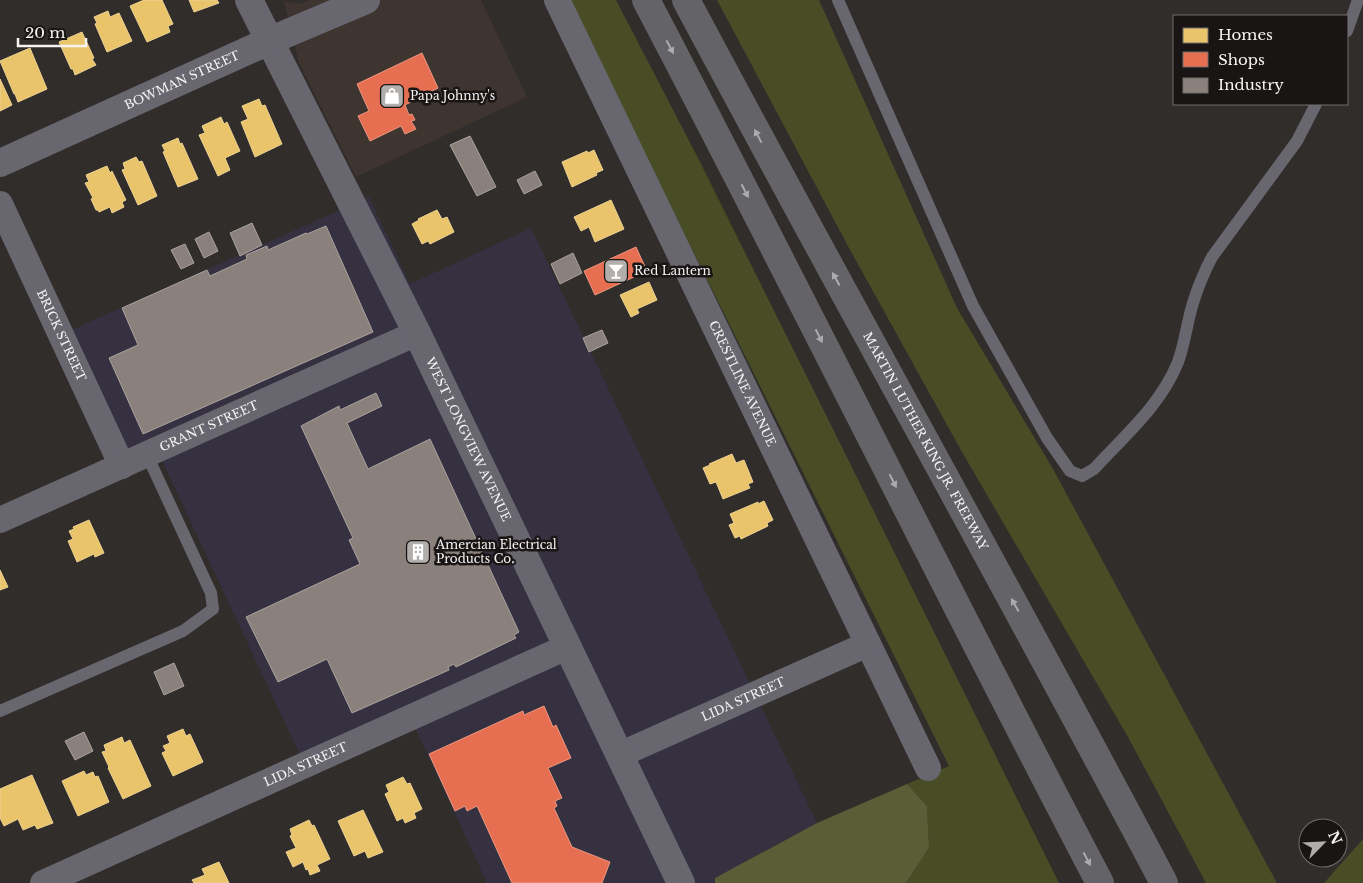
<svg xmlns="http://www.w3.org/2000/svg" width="1363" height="883" font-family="'Libre Baskerville',serif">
<rect width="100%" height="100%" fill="#302d2b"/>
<polygon fill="#3e3430" points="309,0 481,0 527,97 356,177 299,63 284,1 300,4"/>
<polygon fill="#353140" points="369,197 410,284 531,228 817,823 715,878 715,883 487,883 407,710 301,757 158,452 124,467 67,332"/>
<g fill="#494d26">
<polygon points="568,0 616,0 697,156 1059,883 906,883 929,848 927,806 907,784 949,766"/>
<polygon points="717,0 819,0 957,308 1053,469 1277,883 1206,883 1128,737 962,452 849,248"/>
<polygon points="1363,839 1363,883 1324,883"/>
</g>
<polygon fill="#5a5d36" points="907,784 927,806 929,848 906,883 715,883 715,878 817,823"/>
<g fill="#e9c46a" stroke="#edd293">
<polygon points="144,0 162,0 173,24 168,26 170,32 147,42 130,6"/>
<polygon points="189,0 217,0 219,3 194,12"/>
<polygon points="108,11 110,17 119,13 132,41 107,52 95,24 97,23 94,17"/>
<polygon points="82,32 94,58 92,59 96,65 75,75 73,69 71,69 59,42"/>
<polygon points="30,48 47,89 18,102 15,94 14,94 0,61"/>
<polygon points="0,79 12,105 0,111"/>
<polygon points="259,99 262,106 265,105 282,144 255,157 241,122 248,119 242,106"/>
<polygon points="221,117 224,124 227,122 240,151 225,158 230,170 218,176 199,135 205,133 202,126"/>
<polygon points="178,138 180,144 182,143 198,179 178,187 163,152 165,151 162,145"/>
<polygon points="594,150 603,170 596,173 597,175 572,187 562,162 587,151 588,153"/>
<polygon points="136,157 139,162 142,161 157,196 138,205 122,170 125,169 123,163"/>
<polygon points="107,166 110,173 112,171 126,200 122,202 124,207 112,213 110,207 99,212 98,210 96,210 91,199 93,198 85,183 89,182 86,175"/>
<polygon points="611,200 624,229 595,242 589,227 581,231 574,217"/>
<polygon points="437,210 442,219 447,217 454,232 430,244 428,241 422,244 412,224 419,220 418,219"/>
<polygon points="649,282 657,300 637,309 639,313 631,317 620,295"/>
<polygon points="732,454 736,463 744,460 753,482 748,484 750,488 723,499 716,482 710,484 703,468 710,465 709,464"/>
<polygon points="764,501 773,520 767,523 768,526 741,539 740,536 735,538 729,525 734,523 730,514 758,502 758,504"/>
<polygon points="89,520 104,553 95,557 94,554 77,562 68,541 73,539 69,531 74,529 73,527"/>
<polygon points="0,570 8,587 0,590"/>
<polygon points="183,729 186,736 190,734 203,762 173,776 162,753 166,751 163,746 170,743 167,736"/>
<polygon points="122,737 124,743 130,740 151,786 123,799 108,768 109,767 102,752 106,751 104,745"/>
<polygon points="84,771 86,775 93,772 95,777 98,776 109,802 78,816 62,781"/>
<polygon points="32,775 53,823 37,829 35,825 23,830 18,819 4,826 0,818 0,789"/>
<polygon points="403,777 407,784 410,783 422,809 414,813 416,818 405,823 403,818 397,821 385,794 389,792 386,785"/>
<polygon points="363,810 383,852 368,858 365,851 354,856 338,821"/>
<polygon points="309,820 312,826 314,825 330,859 317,865 320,871 310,875 308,869 306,870 303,862 293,867 286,852 296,848 290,836 292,835 290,829"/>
<polygon points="219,862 229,883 194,883 192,880 205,875 202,869"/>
</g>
<g fill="#e76f51" stroke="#ec9781">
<polygon points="422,53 438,88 405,105 409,115 412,114 415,120 411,121 416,129 405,134 401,126 370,141 358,116 369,111 357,84"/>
<polygon points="636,247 647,271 595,295 584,271"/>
<polygon points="544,706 553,727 556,725 571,758 548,768 562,798 555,801 557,806 554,808 572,847 610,862 602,883 512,883 477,806 467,811 465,806 455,811 429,754 523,711 524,715"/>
</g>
<g fill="#8a817c" stroke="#aba39f">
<polygon points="470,136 496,187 477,196 450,145"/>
<polygon points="535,171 542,185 524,194 517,180"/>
<polygon points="252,223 262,245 240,256 230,233"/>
<polygon points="326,226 373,332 143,434 109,358 138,345 122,308 207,270 210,276 247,259 246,255 267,246 268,250 306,233 307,234"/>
<polygon points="209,232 218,251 204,258 195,239"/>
<polygon points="185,244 194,263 181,269 171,250"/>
<polygon points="573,253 582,273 560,284 551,264"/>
<polygon points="602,330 608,343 589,352 583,338"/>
<polygon points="376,393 382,406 347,423 368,469 430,439 519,632 514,635 516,638 456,667 454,664 448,667 449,670 352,713 327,659 278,682 246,617 360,564 349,540 353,538 301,426 339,406 340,410"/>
<polygon points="174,663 184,686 164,695 154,672"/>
<polygon points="84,732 93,751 75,760 65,741"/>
</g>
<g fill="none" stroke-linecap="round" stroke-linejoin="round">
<g stroke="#686770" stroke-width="12">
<path d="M838,0L973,306L1047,438L1070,471L1082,476L1094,469C1124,436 1161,405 1178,362C1185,343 1187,322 1193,303C1198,287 1204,272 1212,257L1297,141L1316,104"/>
<polyline points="1347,31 1358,0"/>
<polyline points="0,711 183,631 213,609 211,593 147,455"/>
</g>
<g stroke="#686770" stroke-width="26">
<path id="s1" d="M557,0L928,768"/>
<path id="s2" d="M0,204L122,466"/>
<path id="s3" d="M0,520L417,333"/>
<path id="s4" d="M619,755L868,644"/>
<path id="s5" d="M43,883L567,647"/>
</g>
<g stroke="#686770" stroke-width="28">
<path id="s6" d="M249,0L417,333L681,883"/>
<path id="s7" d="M0,163L269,41L366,0"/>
</g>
<g stroke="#646367" stroke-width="28">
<path d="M646,0C800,293 946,590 1100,883"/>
<path id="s8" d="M686,0C843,295 1008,587 1164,883"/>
</g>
</g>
<defs><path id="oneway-solid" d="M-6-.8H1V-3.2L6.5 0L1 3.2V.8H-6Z" transform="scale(1.25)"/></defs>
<g fill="#aeabac">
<use href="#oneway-solid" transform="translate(670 47) rotate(62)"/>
<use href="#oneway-solid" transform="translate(758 136) rotate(-118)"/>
<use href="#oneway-solid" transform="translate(745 191) rotate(63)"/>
<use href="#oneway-solid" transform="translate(836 279) rotate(-119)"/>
<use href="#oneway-solid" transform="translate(819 336) rotate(63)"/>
<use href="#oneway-solid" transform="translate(893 481) rotate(63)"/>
<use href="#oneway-solid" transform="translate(1015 605) rotate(-119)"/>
<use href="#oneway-solid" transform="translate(1087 859) rotate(62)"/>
</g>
<defs>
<symbol id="shop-square" viewBox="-11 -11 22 22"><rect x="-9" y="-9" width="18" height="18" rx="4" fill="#b1aeac" stroke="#181514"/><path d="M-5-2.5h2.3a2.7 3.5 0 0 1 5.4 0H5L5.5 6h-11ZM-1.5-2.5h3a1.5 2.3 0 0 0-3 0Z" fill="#fff"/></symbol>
<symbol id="bar-square" viewBox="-11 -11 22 22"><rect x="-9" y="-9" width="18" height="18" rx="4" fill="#b1aeac" stroke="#181514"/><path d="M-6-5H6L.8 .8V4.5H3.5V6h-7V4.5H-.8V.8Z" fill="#fff"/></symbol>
<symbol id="building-square" viewBox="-11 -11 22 22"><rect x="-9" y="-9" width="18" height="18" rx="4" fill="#b1aeac" stroke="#181514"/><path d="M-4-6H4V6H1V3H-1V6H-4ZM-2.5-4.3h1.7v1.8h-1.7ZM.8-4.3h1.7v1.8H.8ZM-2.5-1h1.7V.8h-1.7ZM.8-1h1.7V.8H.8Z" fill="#fff"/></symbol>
</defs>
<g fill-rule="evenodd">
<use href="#shop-square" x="378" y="82" width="28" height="28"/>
<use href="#bar-square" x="602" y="257" width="28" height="28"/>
<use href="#building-square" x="404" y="538" width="28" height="28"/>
</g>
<g text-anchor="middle" stroke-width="5" stroke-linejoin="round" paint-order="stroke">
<g font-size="12" fill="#f7f3f2" stroke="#181514">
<text dy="4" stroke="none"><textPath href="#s7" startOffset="200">BOWMAN STREET</textPath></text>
<text dy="4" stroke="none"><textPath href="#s2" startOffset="145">BRICK STREET</textPath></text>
<text dy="4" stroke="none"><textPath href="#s1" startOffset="426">CRESTLINE AVENUE</textPath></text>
<text dy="4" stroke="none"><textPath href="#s3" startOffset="229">GRANT STREET</textPath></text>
<text dy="4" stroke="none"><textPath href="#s6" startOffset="491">WEST LONGVIEW AVENUE</textPath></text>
<text dy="4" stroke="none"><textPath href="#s8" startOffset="502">MARTIN LUTHER KING JR. FREEWAY</textPath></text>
<text dy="4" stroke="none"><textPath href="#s4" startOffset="136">LIDA STREET</textPath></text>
<text dy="4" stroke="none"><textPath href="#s5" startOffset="288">LIDA STREET</textPath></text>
</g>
<g font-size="12" fill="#f7f3f2" stroke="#181514" text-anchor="start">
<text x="410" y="100">Papa Johnny's</text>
<text x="634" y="275">Red Lantern</text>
<text x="436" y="549">Amercian Electrical<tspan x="436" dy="14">Products Co.</tspan></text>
</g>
</g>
<rect x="1173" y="15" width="175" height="90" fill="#181514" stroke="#716e6d"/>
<rect x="1183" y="28" width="25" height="15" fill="#e9c46a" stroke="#716e6d"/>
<text x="1218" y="40" font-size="15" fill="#f7f3f2">Homes</text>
<rect x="1183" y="52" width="25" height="15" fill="#e76f51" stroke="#716e6d"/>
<text x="1218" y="65" font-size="15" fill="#f7f3f2">Shops</text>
<rect x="1183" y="78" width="25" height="15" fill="#8a817c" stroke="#716e6d"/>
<text x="1218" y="90" font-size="15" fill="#f7f3f2">Industry</text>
<g transform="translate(1323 843) rotate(66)"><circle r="24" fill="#181514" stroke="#716e6d"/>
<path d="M0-4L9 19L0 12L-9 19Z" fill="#b1aeac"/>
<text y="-8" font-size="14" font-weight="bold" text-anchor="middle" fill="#f7f3f2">N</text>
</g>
<path d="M18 38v8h68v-8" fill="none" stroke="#f7f3f2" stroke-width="2.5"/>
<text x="25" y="38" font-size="15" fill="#f7f3f2" stroke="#181514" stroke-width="4" paint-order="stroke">20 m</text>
</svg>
